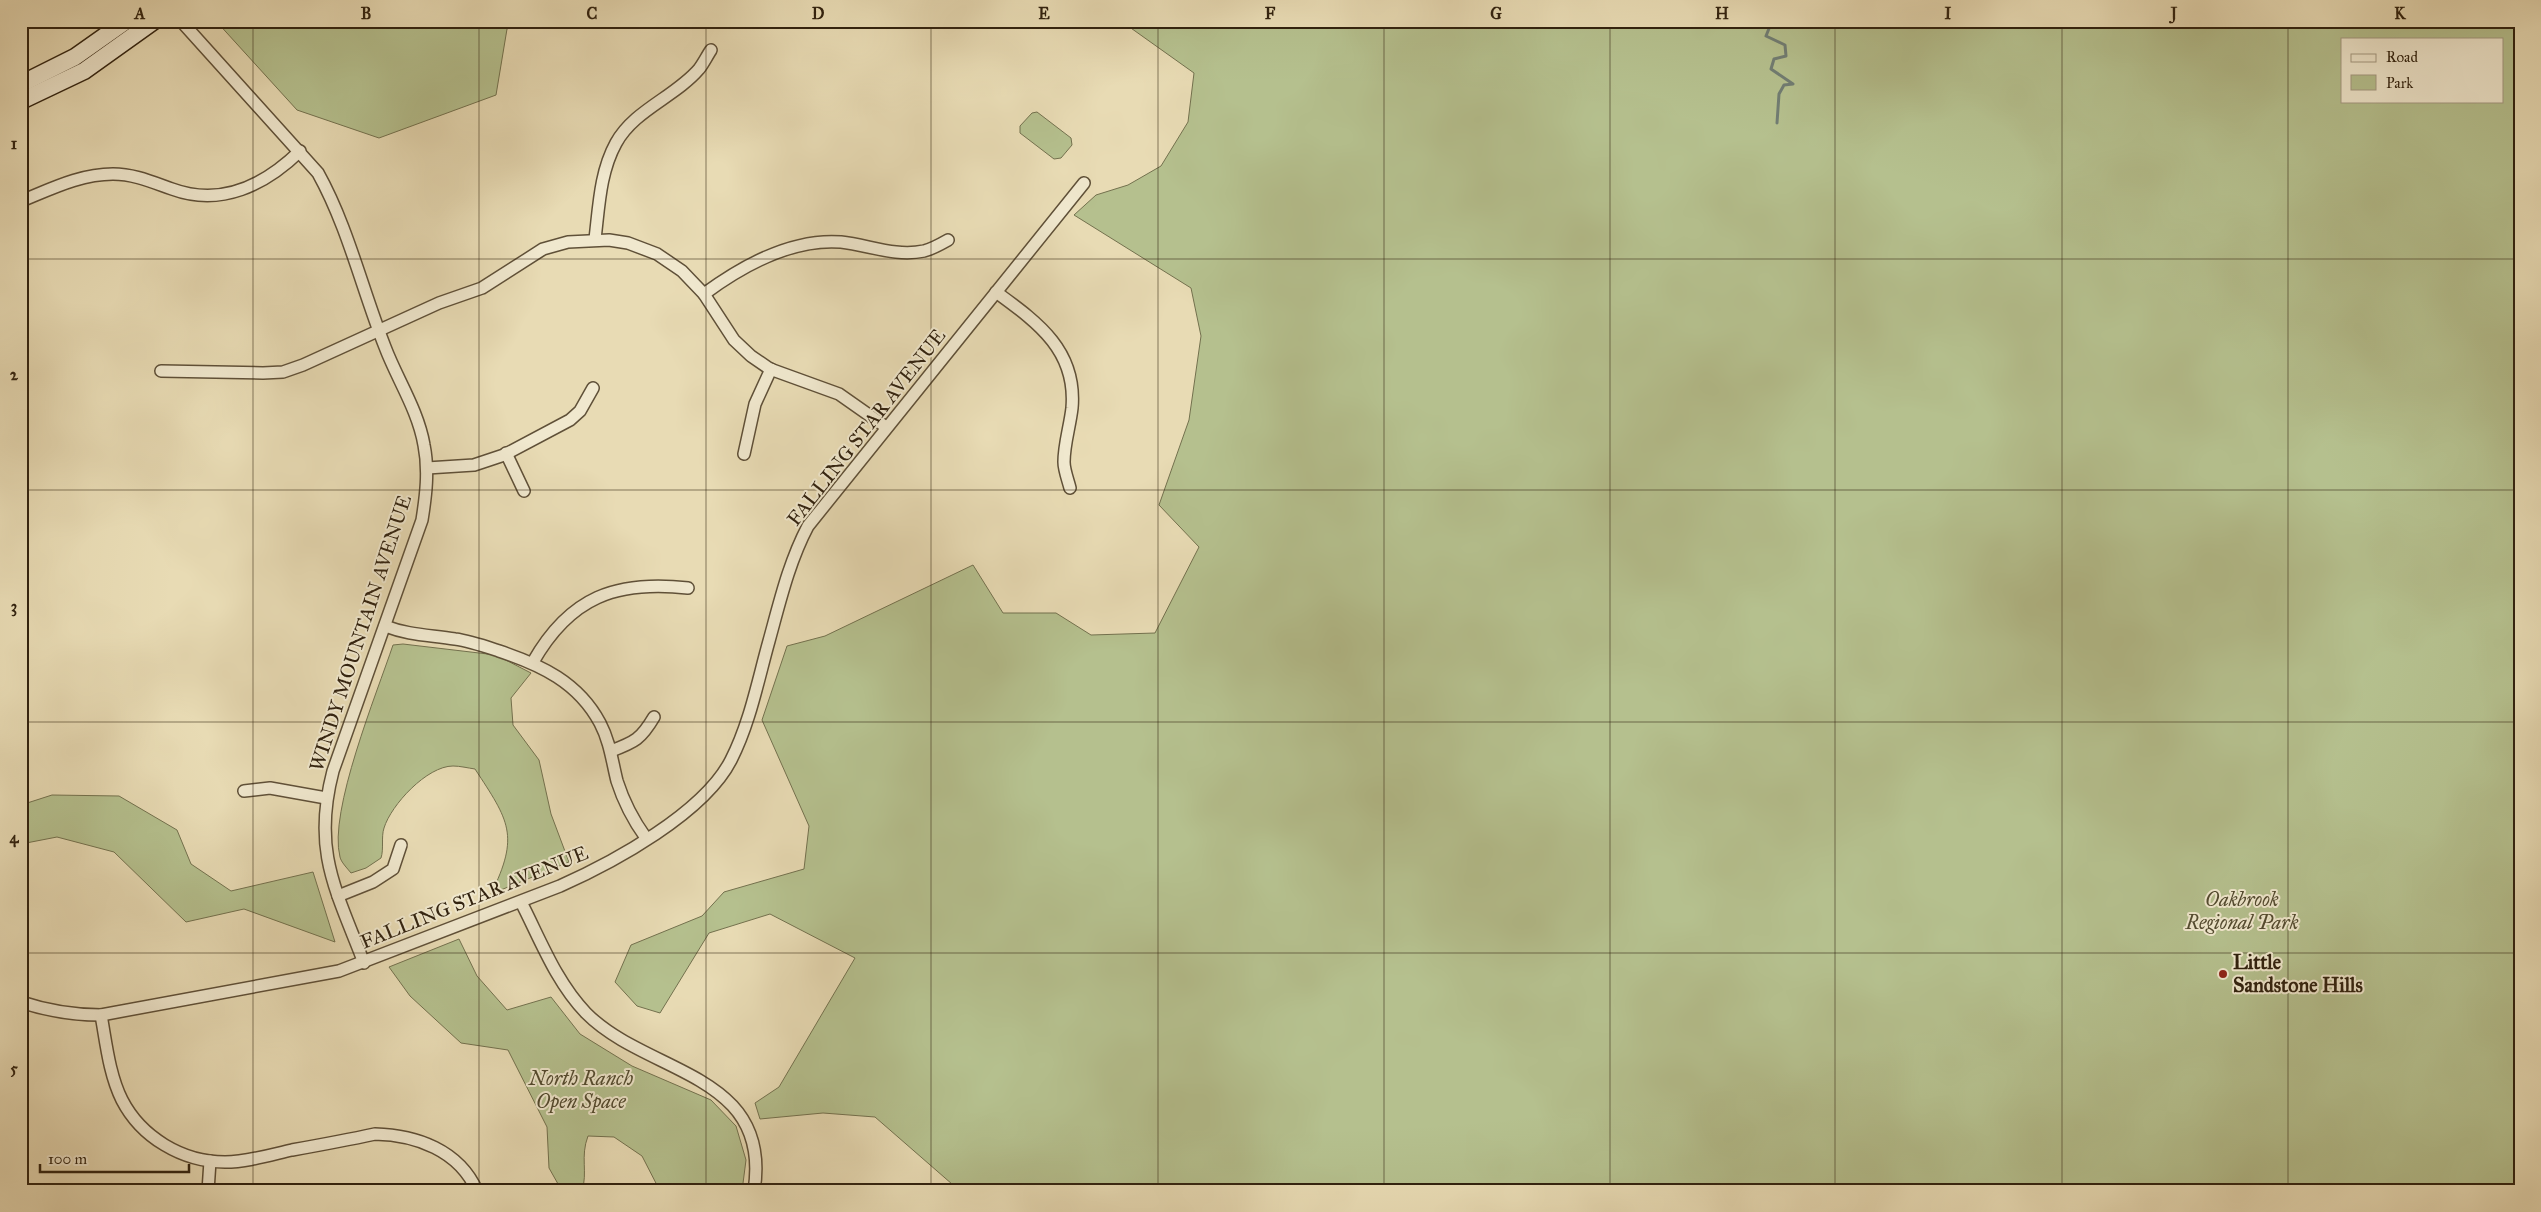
<svg xmlns="http://www.w3.org/2000/svg" width="2541" height="1212" font-family="'IM FELL Great Primer',serif">
<rect width="100%" height="100%" fill="#e8dbb4"/>
<filter id="stains"><feTurbulence type="fractalNoise" baseFrequency=".004" numOctaves="4"/><feColorMatrix values="0 0 0 0 .2 0 0 0 0 .09 0 0 0 0 .02 0 0 0 .5 -.17"/></filter>
<radialGradient id="worn" r=".72"><stop offset=".6" stop-color="#630" stop-opacity="0"/><stop offset="1" stop-color="#630" stop-opacity=".3"/></radialGradient>
<g fill="#b5c08e" stroke="#73714e" fill-rule="evenodd">
<polygon points="216,21 521,21 507,29 496,95 379,138 297,110"/>
<path d="M1121,21H2520V1191H960L875,1117L823,1113L760,1119L755,1103L779,1087L855,958L770,914L709,933L660,1013L637,1006L615,982L631,945L702,916L724,892L804,869L809,826L762,720L787,646L825,636L973,565L1003,613H1056L1091,635L1155,633L1199,547L1159,505L1189,420L1201,336L1191,288L1074,215L1096,195L1128,185L1161,166L1188,122L1194,73ZM2342,39H2502V101H2342Z"/>
<polygon points="1037,112 1071,138 1072,145 1061,158 1054,159 1020,133 1020,126 1032,113"/>
<path d="M403,644L496,655L531,673L511,698L513,725L539,760L551,814L569,862L491,894C520,835 509,821 475,769C468,768 460,766 453,766C427,766 391,805 384,828C381,837 384,849 381,858L366,868L351,873C347,868 341,862 340,857C328,812 377,693 393,645Z"/>
<polygon points="52,795 119,796 177,830 191,864 231,891 313,872 335,942 244,909 186,922 114,852 57,837 21,844 21,805"/>
<path d="M459,939L477,976L507,1010L551,997L580,1034L632,1066L711,1100L736,1126L746,1160L742,1191H660L642,1156L614,1137L588,1136C580,1157 588,1172 582,1191H562L549,1168L547,1127L508,1050L461,1043L410,996L389,967Z"/>
</g>
<g fill="none" stroke-linecap="round" stroke-linejoin="round">
<polyline stroke="#717d73" stroke-width="3" points="1772,21 1766,36 1785,45 1786,56 1774,59 1771,69 1793,84 1784,85 1779,94 1777,123"/>
<defs>
<g id="minor">
<path d="M181,21L318,173C348,227 362,289 385,347C397,379 418,410 424,445C429,470 426,495 422,520L333,771C312,851 336,890 364,963"/>
<path d="M21,201C51,189 80,174 113,174C134,174 152,182 172,189C221,207 265,185 300,151"/>
<path d="M595,239C599,206 600,172 616,143C634,110 675,97 699,69C703,64 707,56 711,50"/>
<path d="M996,292C1037,322 1077,350 1072,408C1070,426 1064,444 1064,462C1064,470 1068,480 1070,488"/>
<path d="M704,294C742,266 791,238 841,242C869,245 895,257 924,251C932,249 941,244 948,240"/>
<polyline points="161,371 263,373 283,372 303,365 439,303 482,288 543,249 568,242 609,240 628,243 657,254 682,271 704,294 734,340 751,356 770,369 839,394 886,427"/>
<polyline points="506,453 524,491"/>
<polyline points="744,454 755,404 771,369"/>
<polyline points="427,468 474,465 504,455 570,420 580,411 593,388"/>
<path d="M385,626C408,635 430,635 455,639C470,641 484,646 499,651C541,665 578,682 600,723C610,742 612,761 617,781C624,803 633,820 646,838"/>
<path d="M533,662C570,597 616,580 688,588"/>
<path d="M611,751C635,742 641,739 654,717"/>
<polyline points="244,791 270,788 326,798"/>
<polyline points="338,896 373,882 393,869 401,845"/>
<path d="M521,902C540,939 556,982 586,1013C647,1075 773,1072 754,1191"/>
<path d="M21,1002C48,1011 72,1015 101,1015L339,971L560,886C614,862 704,813 731,760C750,723 758,680 769,641C780,601 789,562 808,526L1084,183"/>
<path d="M101,1015C106,1042 109,1074 122,1100C141,1137 182,1162 225,1162C247,1162 270,1155 292,1150C320,1145 347,1140 375,1134C416,1135 459,1150 477,1191"/>
<polyline points="208,1191 210,1161"/>
</g>
<g id="secondary">
<polyline points="21,84 75,57 126,21"/>
<polyline points="21,101 84,71 154,21"/>
</g>
</defs>
<use href="#minor" stroke="#5f5038" stroke-width="14"/>
<use href="#secondary" stroke="#31220f" stroke-width="19"/>
<use href="#minor" stroke="#f0e8ce" stroke-width="11"/>
<use href="#secondary" stroke="#f0e8ce" stroke-width="16"/>
</g>
<path fill="none" stroke="#31220f" stroke-width="1" stroke-opacity="0.55" d="M253,21V1191M479,21V1191M706,21V1191M931,21V1191M1158,21V1191M1384,21V1191M1610,21V1191M1835,21V1191M2062,21V1191M2288,21V1191M21,259H2520M21,490H2520M21,722H2520M21,953H2520"/>
<circle fill="#8f2418" stroke="#f0e8ce" stroke-width="2" cx="2223" cy="974" r="5"/>
<g text-anchor="middle" stroke-width="4" stroke-linejoin="round" paint-order="stroke">
<g font-size="20" fill="#31220f" stroke="#f0e8ce">
<text transform="translate(866 427) rotate(-52)" y="7">FALLING STAR AVENUE</text>
<text transform="translate(360 633) rotate(-72)" y="7">WINDY MOUNTAIN AVENUE</text>
<text transform="translate(474 897) rotate(-22)" y="7">FALLING STAR AVENUE</text>
</g>
<g font-size="20" font-style="italic" fill="#524a2f" stroke="#f0e8ce">
<text x="2242" y="906">Oakbrook<tspan x="2242" dy="23">Regional Park</tspan></text>
<text x="581" y="1085">North Ranch<tspan x="581" dy="23">Open Space</tspan></text>
</g>
<g font-size="20" font-weight="bold" fill="#31220f" stroke="#f0e8ce" text-anchor="start">
<text x="2233" y="969">Little<tspan x="2233" dy="23">Sandstone Hills</tspan></text>
</g>
</g>
<rect width="2541" height="1212" fill="none" stroke="#e8dbb4" stroke-width="55"/>
<rect x="2341" y="38" width="162" height="65" fill="#f0e8ce" stroke="#a49982"/>
<rect x="2351" y="54" width="25" height="8" fill="#f0e8ce" stroke="#a49982"/>
<text x="2386" y="62" font-size="15" fill="#31220f">Road</text>
<rect x="2351" y="75" width="25" height="15" fill="#b5c08e" stroke="#a49982"/>
<text x="2386" y="88" font-size="15" fill="#31220f">Park</text>
<path d="M40 1164v8h149v-8" fill="none" stroke="#31220f" stroke-width="2.5"/>
<text x="48" y="1164" font-size="15" fill="#31220f" stroke="#f0e8ce" stroke-width="4" paint-order="stroke">100 m</text>
<rect x="28" y="28" width="2486" height="1156" fill="none" stroke="#31220f" stroke-width="2"/>
<g font-size="16" text-anchor="middle" font-weight="bold" fill="#31220f">
<text x="140" y="19">A</text>
<text x="366" y="19">B</text>
<text x="592" y="19">C</text>
<text x="818" y="19">D</text>
<text x="1044" y="19">E</text>
<text x="1270" y="19">F</text>
<text x="1496" y="19">G</text>
<text x="1722" y="19">H</text>
<text x="1948" y="19">I</text>
<text x="2174" y="19">J</text>
<text x="2400" y="19">K</text>
<text x="14" y="149">1</text>
<text x="14" y="380">2</text>
<text x="14" y="612">3</text>
<text x="14" y="843">4</text>
<text x="14" y="1074">5</text>
</g>
<rect width="100%" height="100%" filter="url(#stains)"/>
<rect width="100%" height="100%" fill="url(#worn)"/>
</svg>
